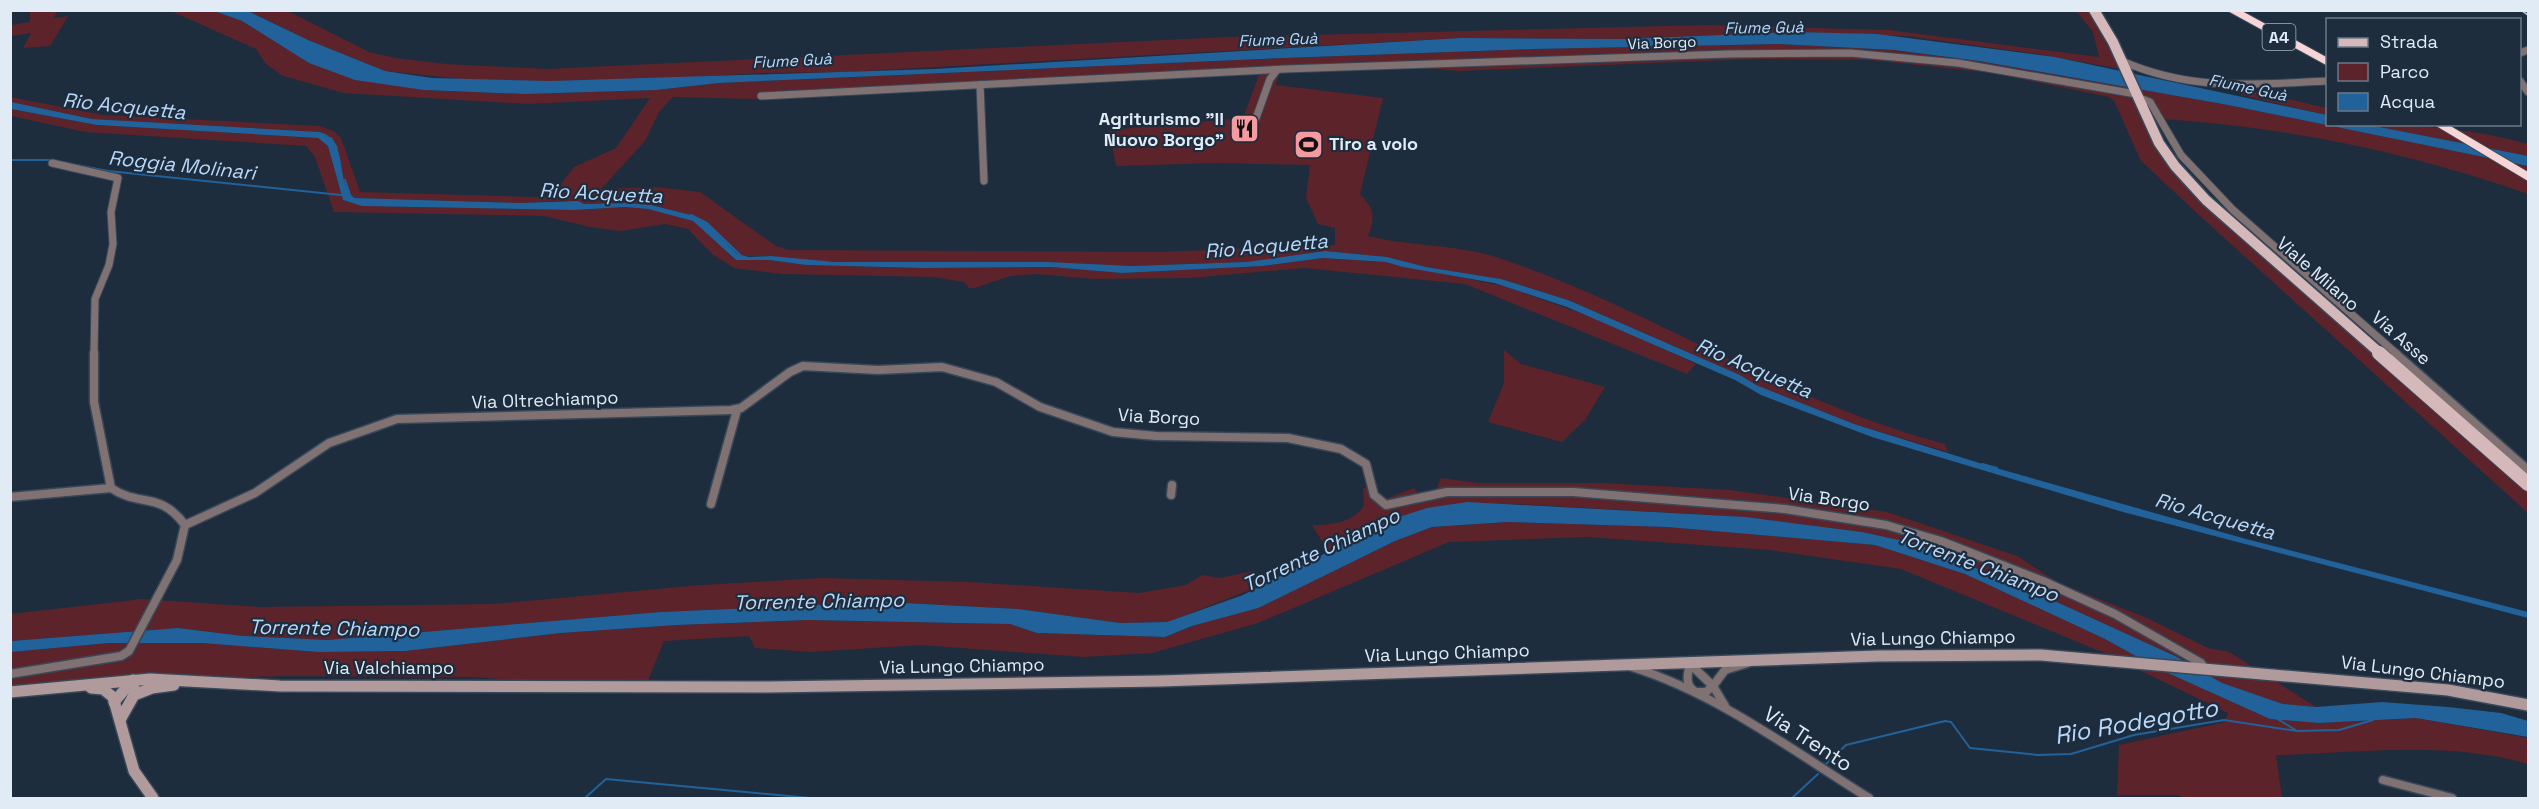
<svg xmlns="http://www.w3.org/2000/svg" width="2539" height="809" font-family="'Space Grotesk',sans-serif">
<rect width="100%" height="100%" fill="#1d2d3e"/>
<g fill="#5c232a" fill-rule="evenodd">
<polygon points="2094,10 2126,70 2038,54 1906,36 1795,32 1626,39 1461,38 846,72 761,73 662,79 550,81 471,80 385,71 308,40 249,11 288,11 369,52 395,58 446,64 547,69 1228,37 1708,25 1889,30 2099,57 2093,32 2076,11"/>
<polygon points="30,11 58,11 53,18 68,16 50,46 23,48 31,33 11,36 11,25 30,22"/>
<path d="M171,11H214L242,21L309,63L424,90L525,94L656,90L719,83L1284,58L1535,49L1778,44L1894,50L1979,61L2228,105L2528,166V194C2406,151 2277,125 2147,118L2187,181L2528,484V513L2200,216L2141,161L2114,101L2109,97L1992,73L1869,60L1756,59L1458,71L1426,68V64L1280,70L1276,85L1383,98L1360,194C1374,209 1376,217 1368,236C1412,247 1460,244 1502,259C1654,310 1789,404 1945,444L1948,452L1854,424L1756,385L1740,375L1568,300L1501,279L1426,267L1387,257L1325,251L1246,262L1132,266L1036,262L924,264L808,261L771,256H740L706,222L691,215L651,205L628,203L584,204L560,201L520,203L355,198L346,189L336,145L320,132L92,119L11,102L10,97L103,115L320,126L335,132L341,138L360,192L533,197H551L574,167L616,148L650,98L528,104L344,93L283,76L266,64L256,49ZM1260,72L1243,118L1109,130L1116,166L1216,163L1310,165L1306,198L1318,224L1335,228V245L1158,252L789,250L776,246L700,192L656,187L601,189L645,141L659,112L673,97L754,99Z"/>
<polygon points="2248,90 2327,108 2327,115 2241,95"/>
<polygon points="11,109 97,125 318,138 328,146 343,200 347,202 379,206 574,210 625,207 648,209 693,221 736,260 769,260 806,265 923,268 1051,267 1122,273 1263,266 1323,258 1386,262 1503,286 1600,320 1696,364 1687,374 1465,284 1304,268 1190,278 1094,279 1036,274 1010,276 975,288 969,288 964,282 933,277 782,274 734,268 712,254 688,229 665,224 620,231 590,227 544,216 334,212 315,157 306,146 85,132 11,116"/>
<path d="M2369,125C2424,125 2476,129 2528,144V156Z"/>
<polygon points="1504,350 1521,364 1605,387 1585,420 1562,442 1488,422 1504,383"/>
<path d="M1441,478L1478,483H1601L1730,490L1887,512L2017,556L2059,583L2147,618L2208,648L2229,652L2316,707L2283,704L2222,683L2175,656L2037,593L1917,544L1862,532L1746,517L1515,504L1393,519L1329,553L1312,525C1331,525 1352,523 1364,506L1363,488L1372,486L1373,493L1385,499L1414,488L1420,496L1434,494Z"/>
<path d="M1507,522L1667,527L1875,545L1965,574L2105,639L2159,669L2270,719L2319,723L2416,718L2528,738V764C2446,740 2361,753 2276,755L2282,798H2186L2177,795H2117L2119,745L2225,722L2228,713L2102,652L1901,569L1770,550L1588,537L1449,542L1258,623L1152,653L1083,657L921,645L811,652L755,648L749,636L664,641L647,683L543,682L473,677L294,676L109,680L11,692L10,652L109,643H202L319,652L405,651L561,633L677,625L808,620L1010,624L1037,633L1165,637L1332,571L1407,535L1433,527Z"/>
<polygon points="1253,571 1266,584 1167,622 1120,623 1018,609 885,602 661,612 327,640 243,636 178,628 11,641 11,614 142,599 261,607 493,604 701,585 823,578 969,582 1139,593 1186,585 1202,575 1220,578"/>
</g>
<g fill="#22629a">
<polygon points="214,11 248,11 308,40 385,71 432,78 550,81 935,69 1461,38 1626,39 1795,32 1877,34 2055,57 2327,115 2328,124 2369,125 2528,156 2528,166 2228,105 1979,61 1894,50 1778,44 1535,49 1284,58 719,83 656,90 525,94 424,90 355,80 309,63 242,21"/>
<path d="M11,102L92,119L320,132C350,141 334,183 355,198L520,203L578,201L584,204L628,203L651,205L691,215L706,222L737,254L749,257L771,256L835,262H1047L1132,266L1246,262L1325,251L1387,257L1426,267L1501,279L1568,300L1740,375L1756,385L1854,424L1989,466L2246,539L2528,612V618L2123,512L1872,437L1761,395L1735,380L1567,307L1494,283L1403,267L1386,262L1323,258L1263,266L1122,273L1051,267L923,268L806,265L769,260H736L693,221L648,209L625,207L574,210L362,206L343,200L328,146L318,138L97,125L11,109Z"/>
<polygon points="1467,502 1746,517 1862,532 1917,544 2037,593 2175,656 2222,683 2283,704 2316,707 2382,702 2448,707 2501,713 2528,721 2528,737 2416,718 2319,723 2270,719 2159,669 2105,639 1965,574 1875,545 1667,527 1507,522 1432,527 1395,541 1258,608 1192,626 1165,637 1037,633 1010,624 808,620 677,625 561,633 405,651 319,652 202,643 109,643 11,652 11,641 178,628 243,636 327,640 661,612 885,602 1018,609 1120,623 1167,622 1243,595 1393,519 1427,508"/>
</g>
<g fill="none" stroke-linecap="round" stroke-linejoin="round">
<g stroke="#22629a" stroke-width="2">
<polyline points="331,138 337,148"/>
<polyline points="10,160 52,160"/>
<polyline points="61,162 108,171 341,195"/>
<polyline points="345,180 350,195"/>
<polyline points="691,215 707,223 741,256"/>
<polyline points="1982,464 1997,468"/>
<polyline points="2276,718 2297,731"/>
<polyline points="1825,765 1846,745 1945,721 1951,722 1970,748 2038,755 2071,754 2134,735 2224,720 2297,731 2339,730 2373,720"/>
<polyline points="585,798 606,779 810,798"/>
<polyline points="1792,798 1818,774"/>
</g>
<defs>
<g id="street-far1">
<polyline points="2520,53 2528,50"/>
<path d="M2122,61C2192,92 2255,84 2328,81"/>
<polyline points="2520,81 2528,92"/>
<polyline points="980,85 984,181"/>
<polyline points="761,96 1285,69 1728,54 1850,53 1958,63 2136,94"/>
<polyline points="2137,97 2150,102 2181,155 2233,210 2397,354"/>
<polyline points="1255,121 1270,79 1277,70"/>
<polyline points="52,163 118,178 111,212 113,244 109,265 95,299 94,354"/>
</g>
<g id="street">
<polyline points="2395,353 2528,470"/>
<polyline points="1171,495 1172,485"/>
<polyline points="10,497 111,488"/>
<polyline points="711,504 737,410"/>
<polyline points="185,525 255,493 329,443 397,419 731,410 741,408 790,372 803,366 878,370 942,367 996,382 1040,407 1113,432 1156,436 1288,438 1341,449 1366,464 1374,495 1386,505 1447,492 1573,492 1785,509 1886,525 1941,541 2043,581 2115,614 2201,663 2205,669"/>
<path d="M1690,664L1713,686L1706,692H1696C1685,687 1687,675 1690,664Z"/>
<path d="M1632,667C1718,694 1793,751 1869,798"/>
<path d="M10,674L121,656L129,651L177,560L185,525C159,490 140,508 111,488L94,402V353"/>
<polyline points="1713,686 1725,706"/>
<polyline points="1713,686 1725,670 1748,663"/>
<polyline points="2383,780 2452,798"/>
</g>
<g id="secondary">
<polyline points="91,688 103,689 113,697 134,771 153,798"/>
<polyline points="10,692 150,679 280,686 768,687 1161,681 1878,656 2041,655 2448,690 2528,705"/>
<polyline points="134,695 152,688 174,685"/>
<polyline points="114,702 133,680"/>
<polyline points="120,720 134,695 134,688"/>
</g>
<polyline id="primary-far1" points="2094,10 2113,42 2159,143 2175,166 2206,200 2381,354"/>
<polyline id="primary" points="2379,353 2528,484"/>
<g id="highway">
<polygon points="2226,10 2240,10 2328,58 2328,66"/>
<polygon points="2433,124 2447,124 2528,172 2528,181"/>
</g>
</defs>
<use href="#street-far1" stroke="#384858" stroke-width="9"/>
<use href="#street" stroke="#384858" stroke-width="11"/>
<use href="#secondary" stroke="#384858" stroke-width="14"/>
<use href="#primary-far1" stroke="#384858" stroke-width="13"/>
<use href="#primary" stroke="#384858" stroke-width="16"/>
<use href="#highway" stroke="#384858" stroke-width="2"/>
<use href="#street-far1" stroke="#807273" stroke-width="7"/>
<use href="#street" stroke="#807273" stroke-width="8"/>
<use href="#secondary" stroke="#b09a9b" stroke-width="11"/>
<use href="#primary-far1" stroke="#d5b9ba" stroke-width="10"/>
<use href="#primary" stroke="#d5b9ba" stroke-width="14"/>
<use href="#highway" fill="#f7d5d6" fill-rule="evenodd"/>
<polyline stroke="#b0bcc9" stroke-width="2" stroke-dasharray="10 5" stroke-linecap="butt" points="2521,10 2528,15"/>
</g>
<defs>
<symbol id="restaurant-square" viewBox="-11 -11 22 22"><rect x="-9" y="-9" width="18" height="18" rx="4" fill="#f49aa1" stroke="#1d2d3e"/><path d="M-5-6h1v4h1v-4h1v4h1v-4h1v5L-1.5 .5V6h-2V.5L-5-1ZM5-6V6H3V1.5H1.5Q1.5-4 5-6Z" fill="#111"/></symbol>
<symbol id="stadium-square" viewBox="-11 -11 22 22"><rect x="-9" y="-9" width="18" height="18" rx="4" fill="#f49aa1" stroke="#1d2d3e"/><path d="M0-5a6.5 5 0 1 0 0 10a6.5 5 0 1 0 0-10ZM-3.5-1.8h7v3.6h-7Z" fill="#111"/></symbol>
</defs>
<g fill-rule="evenodd">
<use href="#restaurant-square" x="1228" y="112" width="33" height="33"/>
<use href="#stadium-square" x="1292" y="128" width="33" height="33"/>
</g>
<g text-anchor="middle" stroke-width="4.5" stroke-linejoin="round" paint-order="stroke">
<g font-size="15" fill="#e0ebf6" stroke="#1d2d3e">
<text transform="translate(1662 43) rotate(-2)" y="5">Via Borgo</text>
</g>
<g font-size="16" font-style="italic" fill="#b9d9fa" stroke="#1d2d3e">
<text transform="translate(1764 27) rotate(-1)" y="6">Fiume Guà</text>
<text transform="translate(1278 39) rotate(-2)" y="6">Fiume Guà</text>
<text transform="translate(792 60) rotate(-3)" y="6">Fiume Guà</text>
<text transform="translate(2248 87) rotate(12)" y="6">Fiume Guà</text>
</g>
<rect fill="#1d2d3e" stroke="#a6b2bf" stroke-width="1.5" x="2262.5" y="24" width="33" height="26" rx="4.5"/>
<g font-size="16" font-weight="bold" fill="#e0ebf6">
<text x="2279" y="43">A4</text>
</g>
<g font-size="18" font-weight="bold" fill="#e0ebf6" stroke="#1d2d3e" text-anchor="end">
<text x="1224" y="125">Agriturismo "Il<tspan x="1224" dy="21">Nuovo Borgo"</tspan></text>
<text x="1329" y="150" text-anchor="start">Tiro a volo</text>
</g>
<g font-size="18" fill="#e0ebf6" stroke="#1d2d3e">
<text transform="translate(2318 274) rotate(41)" y="6">Viale Milano</text>
<text transform="translate(2401 338) rotate(41)" y="6">Via Asse</text>
<text transform="translate(545 400) rotate(-2)" y="6">Via Oltrechiampo</text>
<text transform="translate(1159 417) rotate(3)" y="6">Via Borgo</text>
<text transform="translate(1829 499) rotate(8)" y="6">Via Borgo</text>
<text transform="translate(1933 638) rotate(-1)" y="6">Via Lungo Chiampo</text>
<text transform="translate(1447 653) rotate(-2)" y="6">Via Lungo Chiampo</text>
<text transform="translate(962 666) rotate(-1)" y="6">Via Lungo Chiampo</text>
<text x="389" y="674">Via Valchiampo</text>
<text transform="translate(2423 672) rotate(7)" y="6">Via Lungo Chiampo</text>
</g>
<g font-size="20" font-style="italic" fill="#b9d9fa" stroke="#1d2d3e">
<text transform="translate(124 106) rotate(6)" y="7">Rio Acquetta</text>
<text transform="translate(182 165) rotate(6)" y="7">Roggia Molinari</text>
<text transform="translate(601 193) rotate(3)" y="7">Rio Acquetta</text>
<text transform="translate(1266 246) rotate(-5)" y="7">Rio Acquetta</text>
<text transform="translate(1754 368) rotate(23)" y="7">Rio Acquetta</text>
<text transform="translate(2215 516) rotate(16)" y="7">Rio Acquetta</text>
<text transform="translate(1321 550) rotate(-25)" y="7">Torrente Chiampo</text>
<text transform="translate(1978 565) rotate(21)" y="7">Torrente Chiampo</text>
<text transform="translate(819 601) rotate(-1)" y="7">Torrente Chiampo</text>
<text transform="translate(334 628) rotate(1)" y="7">Torrente Chiampo</text>
</g>
<g font-size="21" fill="#e0ebf6" stroke="#1d2d3e">
<text transform="translate(1808 739) rotate(33)" y="7">Via Trento</text>
</g>
<g font-size="24" font-style="italic" fill="#b9d9fa" stroke="#1d2d3e">
<text transform="translate(2136 722) rotate(-10)" y="8">Rio Rodegotto</text>
</g>
</g>
<rect width="2539" height="809" fill="none" stroke="#e0ebf6" stroke-width="24"/>
<rect x="2326" y="18" width="195" height="108" fill="#1d2d3e" stroke="#6b7988" stroke-width="1.5"/>
<rect x="2338" y="38" width="30" height="9" fill="#d5b9ba" stroke="#6b7988" stroke-width="1.5"/>
<text x="2380" y="48" font-size="18" fill="#e0ebf6">Strada</text>
<rect x="2338" y="63" width="30" height="18" fill="#5c232a" stroke="#6b7988" stroke-width="1.5"/>
<text x="2380" y="78" font-size="18" fill="#e0ebf6">Parco</text>
<rect x="2338" y="93" width="30" height="18" fill="#22629a" stroke="#6b7988" stroke-width="1.5"/>
<text x="2380" y="108" font-size="18" fill="#e0ebf6">Acqua</text>
</svg>
